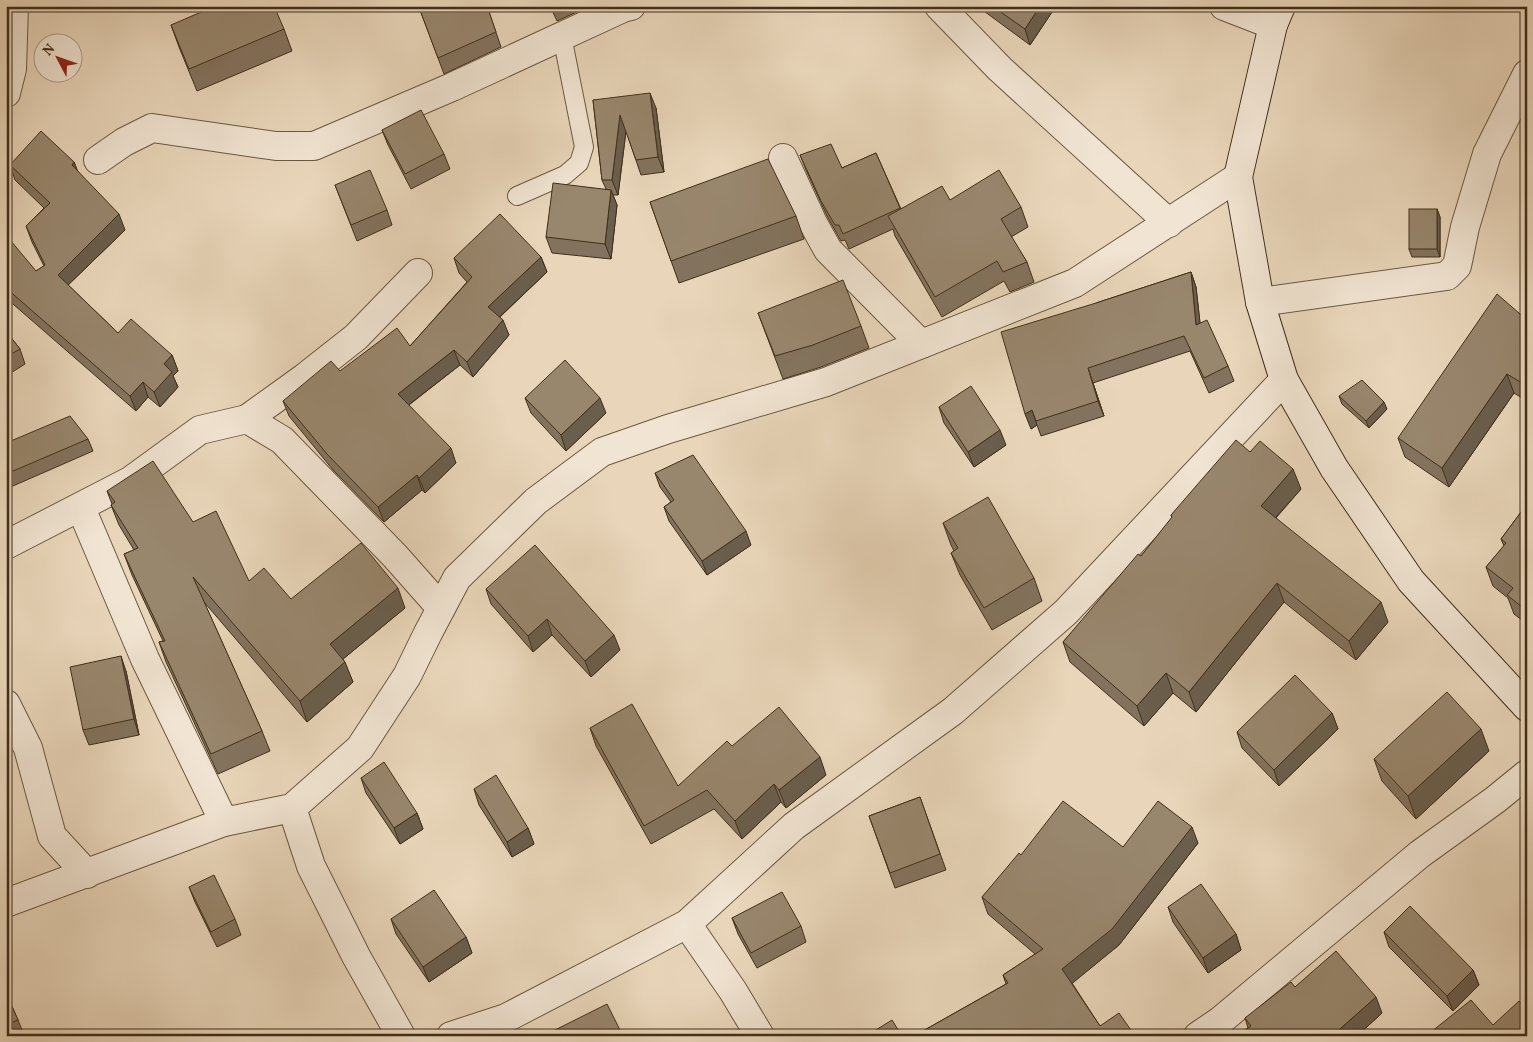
<svg xmlns="http://www.w3.org/2000/svg" width="1533" height="1042" font-family="Vollkorn,serif">
<rect width="100%" height="100%" fill="#e9d6ba"/>
<filter id="stains"><feTurbulence type="fractalNoise" baseFrequency=".004" numOctaves="4"/><feColorMatrix values="0 0 0 0 .2 0 0 0 0 .09 0 0 0 0 .02 0 0 0 .5 -.17"/></filter>
<radialGradient id="worn" r=".72"><stop offset=".6" stop-color="#630" stop-opacity="0"/><stop offset="1" stop-color="#630" stop-opacity=".3"/></radialGradient>
<g fill="none" stroke-linecap="round" stroke-linejoin="round">
<defs>
<polyline id="lane" points="517,196 565,175 579,163 584,147 562,36"/>
<g id="street">
<polyline points="939,6 1000,69 1169,223"/>
<polyline points="1224,6 1273,25"/>
<polyline points="6,93 12,69 14,6"/>
<polyline points="783,158 813,223 828,250 921,344"/>
<polyline points="98,160 124,142 152,128 276,146 314,146 452,87 623,8 631,6"/>
<polyline points="1260,302 1447,276 1457,266 1465,227 1487,154 1527,74"/>
<polyline points="247,419 304,378 356,337 418,273"/>
<polyline points="81,508 145,659 224,822"/>
<polyline points="6,545 130,481 200,430 247,419 282,440 395,556 441,608"/>
<polyline points="6,704 28,748 52,836 87,874"/>
<polyline points="292,808 311,866 356,956 401,1036"/>
<polyline points="6,903 224,822 292,808 360,748 407,676 428,633 457,578 536,501 602,452 668,429 826,382 1075,283 1238,177"/>
<polyline points="687,924 733,991 760,1036"/>
<polyline points="451,1036 506,1018 687,924 794,826 953,711 1066,612 1284,380"/>
<polyline points="1198,1036 1220,1021 1420,854 1495,800 1527,774"/>
</g>
<polyline id="secondary" points="1281,6 1273,25 1238,177 1260,302 1284,380 1334,468 1411,581 1527,707"/>
</defs>
<use href="#lane" stroke="#6b5942" stroke-width="20"/>
<use href="#street" stroke="#6b5942" stroke-width="30"/>
<use href="#secondary" stroke="#412f1a" stroke-width="30"/>
<use href="#lane" stroke="#f1e4d2" stroke-width="18"/>
<use href="#street" stroke="#f1e4d2" stroke-width="28"/>
<use href="#secondary" stroke="#f1e4d2" stroke-width="28"/>
</g>
<g fill="#83735e" stroke="#412f1a">
<polygon points="487,6 501,47 444,74 420,10"/>
<polygon points="550,6 590,6 557,21"/>
<polygon points="977,6 1056,6 1030,45"/>
<polygon points="1521,6 1527,6 1527,11"/>
<polygon points="171,25 284,29 292,51 197,91 179,47"/>
<polygon points="593,100 656,108 664,172 641,175 626,131 618,195 613,195 617,205 611,259 552,253 546,237 606,189 602,180"/>
<polygon points="1527,121 1527,136 1523,126"/>
<polygon points="382,130 444,154 450,169 411,189 388,145"/>
<polygon points="876,153 901,209 950,200 1021,207 1028,227 1011,237 1027,262 1034,282 1010,292 1004,281 942,317 895,236 893,229 849,249 845,240 841,241 827,216 806,170 800,155 842,168"/>
<polygon points="74,162 78,172 125,230 68,285 118,333 172,355 178,371 173,376 178,387 160,407 148,397 136,411 6,298 6,246 36,271 44,266 32,242 26,226 44,208 15,180 10,165"/>
<polygon points="335,185 387,210 392,225 357,241"/>
<polygon points="650,202 796,216 804,239 679,283"/>
<polygon points="1437,209 1440,217 1440,257 1412,257 1409,249"/>
<polygon points="541,257 547,272 500,317 509,335 473,377 460,365 409,405 456,463 425,493 422,490 384,522 333,470 289,416 283,401 340,371 410,346 467,282 459,273 454,258"/>
<polygon points="1191,272 1196,287 1200,324 1228,366 1234,381 1209,393 1190,351 1093,383 1104,416 1041,436 1037,425 1031,429 1096,303"/>
<polygon points="758,313 861,326 869,348 821,367 783,379"/>
<polygon points="1527,320 1527,401 1514,393 1449,487 1405,457 1398,438"/>
<polygon points="6,331 20,349 25,364 6,376"/>
<polygon points="1339,396 1387,409 1369,428 1342,404"/>
<polygon points="525,398 606,413 566,451 531,413"/>
<polygon points="939,407 1006,445 974,467 944,423"/>
<polygon points="88,439 93,451 6,489 6,443"/>
<polygon points="1250,452 1301,489 1276,518 1388,622 1356,660 1284,602 1196,712 1173,693 1144,726 1070,662 1063,642 1141,556 1172,518 1171,515"/>
<polygon points="655,473 751,545 707,575 669,521 664,507 671,502 660,487"/>
<polygon points="107,491 193,522 249,581 291,599 405,608 343,659 353,682 307,722 204,602 262,731 270,751 218,774 166,662 159,642 163,641 132,575 124,554 134,550 119,525 111,505 112,504"/>
<polygon points="1527,504 1527,624 1514,614 1508,598 1493,586 1486,567 1504,546 1501,539"/>
<polygon points="943,523 1034,578 1042,601 992,630 960,575 951,553 954,551 951,545"/>
<polygon points="486,589 620,650 591,677 552,635 533,652 491,604"/>
<polygon points="126,671 139,735 89,745 83,730"/>
<polygon points="1332,713 1338,729 1279,786 1242,748 1237,732"/>
<polygon points="590,728 678,786 732,746 826,775 786,808 781,802 742,839 714,809 651,844 596,746"/>
<polygon points="1489,751 1416,819 1382,781 1374,759"/>
<polygon points="361,778 417,813 423,829 400,844 366,793"/>
<polygon points="474,789 528,828 534,844 512,857 479,805"/>
<polygon points="920,797 946,870 895,888 869,816"/>
<polygon points="1198,843 1119,945 1072,983 1100,1026 1133,1033 1134,1036 914,1036 1006,984 1003,975 1035,954 988,914 982,897 1021,855 1123,847"/>
<polygon points="189,887 235,919 241,935 217,947 195,902"/>
<polygon points="1168,907 1236,934 1241,950 1208,973 1173,922"/>
<polygon points="732,918 801,926 806,942 757,968 738,934"/>
<polygon points="391,919 466,937 472,953 429,982 396,934"/>
<polygon points="1384,932 1473,970 1479,985 1453,1011 1389,947"/>
<polygon points="1295,987 1382,1013 1357,1036 1237,1036 1248,1028 1245,1018"/>
<polygon points="6,993 18,1020 24,1035 22,1036 6,1036"/>
</g>
<g fill="#6a5e4c" stroke="#412f1a">
<polygon points="1040,6 1056,6 1030,45 1025,29"/>
<polygon points="650,93 656,108 664,172 658,157"/>
<polygon points="620,115 626,131 618,195 612,180"/>
<polygon points="74,162 80,178 72,165"/>
<polygon points="611,190 617,205 611,259 605,244"/>
<polygon points="1437,209 1440,217 1440,257 1437,249"/>
<polygon points="119,214 125,230 63,290 58,275"/>
<polygon points="541,257 547,272 494,322 488,307"/>
<polygon points="1191,272 1196,287 1202,340 1196,325"/>
<polygon points="503,320 509,335 473,377 467,362"/>
<polygon points="454,350 460,365 403,409 398,394"/>
<polygon points="172,355 178,371 173,376 178,387 160,407 154,392 164,364"/>
<polygon points="1088,368 1104,416 1098,401"/>
<polygon points="1507,374 1514,393 1449,487 1442,468"/>
<polygon points="143,382 148,397 136,411 130,396"/>
<polygon points="600,398 606,413 566,451 561,435"/>
<polygon points="1384,402 1387,409 1369,428 1366,421"/>
<polygon points="1032,410 1037,425 1031,429 1025,414"/>
<polygon points="1000,430 1006,445 974,467 968,452"/>
<polygon points="451,448 456,463 425,493 419,478"/>
<polygon points="1293,469 1301,489 1268,526 1261,506"/>
<polygon points="417,475 422,490 384,522 378,507"/>
<polygon points="746,531 751,545 707,575 702,561"/>
<polygon points="1277,583 1284,602 1196,712 1189,692"/>
<polygon points="398,588 405,608 337,664 330,644"/>
<polygon points="1381,602 1388,622 1356,660 1349,641"/>
<polygon points="547,619 552,635 533,652 528,636"/>
<polygon points="614,635 620,650 591,677 585,661"/>
<polygon points="121,656 126,671 139,735 134,719"/>
<polygon points="345,662 353,682 307,722 300,701"/>
<polygon points="1166,673 1173,693 1144,726 1137,706"/>
<polygon points="1332,713 1338,729 1279,786 1274,770"/>
<polygon points="1481,729 1489,751 1416,819 1408,796"/>
<polygon points="820,757 826,775 786,808 779,790"/>
<polygon points="774,784 781,802 742,839 735,821"/>
<polygon points="417,813 423,829 400,844 394,828"/>
<polygon points="1192,827 1198,843 1119,945 1069,986 1062,969"/>
<polygon points="528,828 534,844 512,857 507,842"/>
<polygon points="1236,934 1241,950 1208,973 1203,958"/>
<polygon points="466,937 472,953 429,982 423,967"/>
<polygon points="1473,970 1479,985 1453,1011 1447,996"/>
<polygon points="1376,997 1382,1013 1357,1036 1332,1036"/>
</g>
<g fill="#98866d" stroke="#412f1a">
<polygon points="215,6 274,6 284,29 189,69 171,25"/>
<polygon points="430,6 487,6 496,32 438,58 420,10"/>
<polygon points="992,6 1040,6 1025,29"/>
<polygon points="650,93 658,157 636,160 620,115 612,180 602,180 593,100"/>
<polygon points="421,110 444,154 405,174 382,130"/>
<polygon points="1527,121 1527,128 1523,126"/>
<polygon points="41,131 74,162 72,165 119,214 58,275 118,333 131,319 172,355 164,364 172,372 154,392 143,382 130,396 6,288 6,246 11,241 36,271 45,265 26,226 50,203 10,165"/>
<polygon points="831,144 842,168 876,153 900,208 843,234 839,225 835,225 821,201 800,155"/>
<polygon points="768,159 796,216 671,261 650,202"/>
<polygon points="370,170 387,210 351,225 335,185"/>
<polygon points="999,170 1021,207 1001,219 1027,262 1003,272 997,261 935,297 888,216 942,186 950,200"/>
<polygon points="553,183 611,190 605,244 546,237"/>
<rect x="1409" y="209" width="28" height="40"/>
<polygon points="500,214 541,257 488,307 503,320 467,362 454,350 398,394 451,448 419,478 417,475 378,507 327,454 283,401 331,361 340,371 397,328 410,346 472,277 454,258"/>
<polygon points="1191,272 1196,325 1207,320 1228,366 1204,378 1184,336 1088,368 1098,401 1036,421 1032,410 1025,414 1001,332 1096,303"/>
<polygon points="843,280 861,326 813,345 775,356 758,313"/>
<polygon points="1497,294 1527,320 1527,386 1507,374 1442,468 1398,438"/>
<polygon points="6,331 20,349 6,357"/>
<polygon points="565,360 600,398 561,435 525,398"/>
<polygon points="1362,380 1384,402 1366,421 1339,396"/>
<polygon points="971,386 1000,430 968,452 939,407"/>
<polygon points="70,416 88,439 6,474 6,443"/>
<polygon points="1236,440 1250,452 1260,441 1293,469 1261,506 1381,602 1349,641 1277,583 1189,692 1166,673 1137,706 1063,642 1138,554 1141,556 1172,517 1171,515"/>
<polygon points="693,455 746,531 702,561 664,507 674,500 655,473"/>
<polygon points="153,461 193,522 216,511 249,581 264,568 291,599 361,543 398,588 330,644 345,662 300,701 193,577 262,731 211,754 159,642 165,641 124,554 138,548 111,505 115,502 107,491"/>
<polygon points="988,497 1034,578 984,608 951,553 958,548 943,523"/>
<polygon points="1527,504 1527,611 1507,595 1513,588 1486,567 1506,543 1501,539"/>
<polygon points="535,545 614,635 585,661 547,619 528,636 486,589"/>
<polygon points="121,656 134,719 83,730 70,667"/>
<polygon points="1295,675 1332,713 1274,770 1237,732"/>
<polygon points="1447,692 1481,729 1408,796 1374,759"/>
<polygon points="632,704 678,786 727,741 732,746 779,707 820,757 779,790 774,784 735,821 707,790 644,826 590,728"/>
<polygon points="384,762 417,813 394,828 361,778"/>
<polygon points="496,775 528,828 507,842 474,789"/>
<polygon points="920,797 940,854 890,873 869,816"/>
<polygon points="1063,801 1123,847 1158,801 1192,827 1112,929 1062,969 1100,1026 1119,1013 1133,1033 1129,1036 914,1036 1008,983 1003,975 1043,949 982,897 1019,853 1021,855"/>
<polygon points="214,875 235,919 211,932 189,887"/>
<polygon points="1201,884 1236,934 1203,958 1168,907"/>
<polygon points="434,890 466,937 423,967 391,919"/>
<polygon points="782,892 801,926 751,953 732,918"/>
<polygon points="1410,906 1473,970 1447,996 1384,932"/>
<polygon points="1336,951 1376,997 1332,1036 1237,1036 1251,1026 1245,1018 1291,982 1295,987"/>
<polygon points="6,993 18,1020 6,1025"/>
<polygon points="1471,1000 1493,1025 1519,1001 1527,1010 1527,1036 1426,1036"/>
<polygon points="607,1004 623,1036 543,1036"/>
<polygon points="892,1020 902,1036 866,1036"/>
</g>
<rect width="1533" height="1042" fill="none" stroke="#e9d6ba" stroke-width="25"/>
<rect x="8" y="8" width="1518" height="1027" fill="none" stroke="#412f1a" stroke-width="2.5"/>
<rect x="12" y="12" width="1508" height="1017" fill="none" stroke="#412f1a"/>
<g transform="translate(58 58) rotate(311)"><circle r="24" fill="#f1e4d2" stroke="#ab9c88"/>
<path d="M0-4L9 19L0 12L-9 19Z" fill="#8f2418"/>
<text y="-8" font-size="14" font-weight="bold" text-anchor="middle" fill="#412f1a">N</text>
</g>
<rect width="100%" height="100%" filter="url(#stains)"/>
<rect width="100%" height="100%" fill="url(#worn)"/>
</svg>
